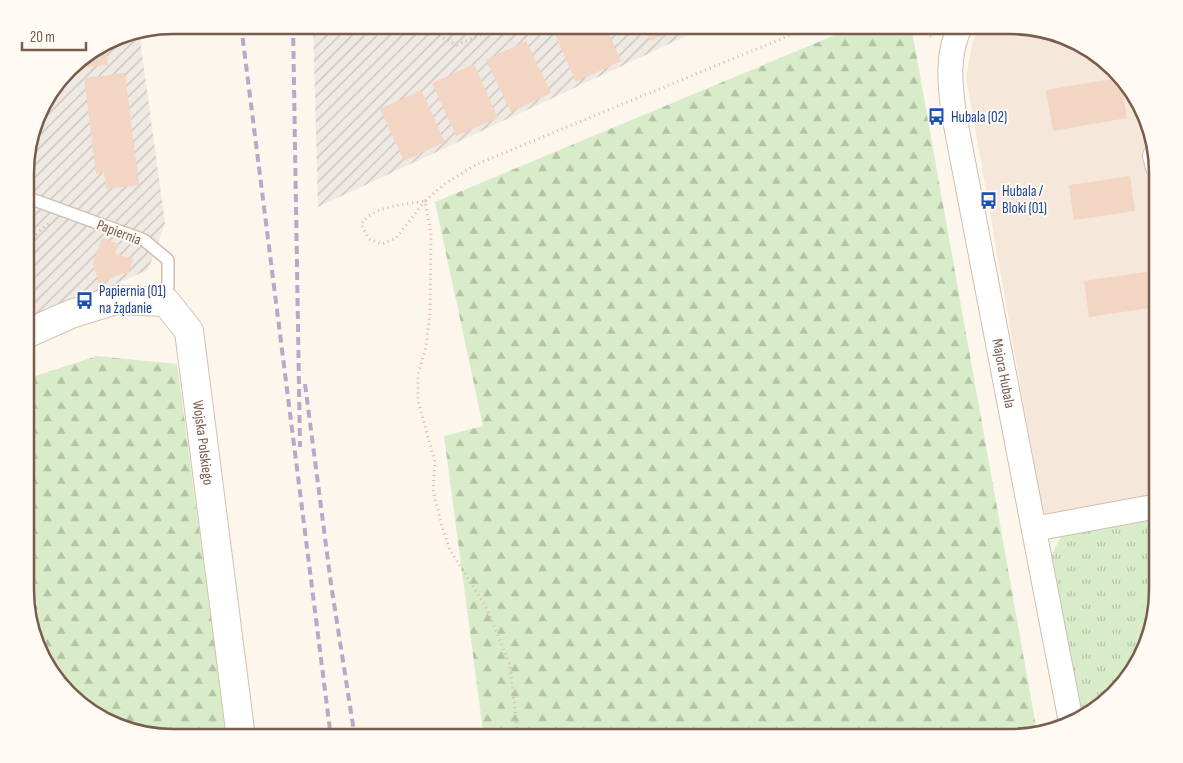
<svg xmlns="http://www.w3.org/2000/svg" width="1183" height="763" font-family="'Sofia Sans Condensed',sans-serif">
<defs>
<pattern id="industrial-furrows" width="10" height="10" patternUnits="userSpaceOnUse" patternTransform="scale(1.25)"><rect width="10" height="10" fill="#efe9e4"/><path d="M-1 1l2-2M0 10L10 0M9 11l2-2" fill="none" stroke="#c7c0bb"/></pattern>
<pattern id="grass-tufts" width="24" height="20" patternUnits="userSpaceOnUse" patternTransform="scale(1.25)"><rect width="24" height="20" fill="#d8ecc9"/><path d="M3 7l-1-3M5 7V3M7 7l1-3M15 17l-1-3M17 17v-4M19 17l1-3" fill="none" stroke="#b4c2a5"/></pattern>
<pattern id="forest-firs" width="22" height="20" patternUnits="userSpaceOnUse" patternTransform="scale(1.25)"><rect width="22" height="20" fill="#d8ecc9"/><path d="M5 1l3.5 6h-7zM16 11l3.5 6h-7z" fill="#b4c2a5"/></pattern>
</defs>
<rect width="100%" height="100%" fill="#fdf6ec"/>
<polygon fill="#f5e8da" points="980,25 1010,25 1057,33 1093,50 1138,99 1158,163 1158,499 1044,520 966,77 973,40"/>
<g fill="url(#industrial-furrows)">
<polygon points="313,25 710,25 318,207"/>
<polygon points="139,32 165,223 148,270 26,323 26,154 40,107 75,62 117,36"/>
</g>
<polygon fill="url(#grass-tufts)" points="1158,517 1158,600 1133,673 1083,719 1050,559 1059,540 1065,533"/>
<g fill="url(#forest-firs)">
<polygon points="859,25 911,25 1037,732 1020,738 484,738 444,436 483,426 435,202"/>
<polygon points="97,356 177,364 227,738 173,738 126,730 90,713 45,664 26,609 26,379"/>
<polygon points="1158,594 1158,600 1147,632 1141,598"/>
</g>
<g fill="#f3d5c3">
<polygon points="564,25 605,25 621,61 576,82 553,30"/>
<polygon points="642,25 685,25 650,41"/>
<polygon points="526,41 551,93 511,112 486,60"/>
<polygon points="106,43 108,65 70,68 75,62"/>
<polygon points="474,64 498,118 456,136 432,83"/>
<polygon points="125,73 139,185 106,189 104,173 96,174 84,78"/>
<polygon points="1118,78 1121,81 1127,118 1053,131 1046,90"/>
<polygon points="421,90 445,142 404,161 380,109"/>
<polygon points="1130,176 1135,211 1074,220 1069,185"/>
<polygon points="102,238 119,244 115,253 133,259 128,275 123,273 99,284 93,263"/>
<polygon points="1152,271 1157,307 1089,317 1084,281"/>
</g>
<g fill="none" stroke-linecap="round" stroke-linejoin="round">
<defs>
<polyline id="lane" points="26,197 144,240 168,260 168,285 166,302"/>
<g id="street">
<path id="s1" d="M961,25C946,53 950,86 954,115L1071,722"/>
<polyline points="1155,156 1158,167"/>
<polyline points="1034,529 1158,506"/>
</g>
<g id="secondary">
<path id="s2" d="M26,334L71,314L116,300L166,302L189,331L241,738"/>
</g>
</defs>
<use href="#lane" stroke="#d1beb0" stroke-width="14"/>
<use href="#street" stroke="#d1beb0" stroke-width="26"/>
<use href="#secondary" stroke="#d6c0b0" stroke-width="30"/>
<g stroke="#d9b8a5" stroke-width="3" stroke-dasharray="1 4" stroke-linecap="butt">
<polyline points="423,25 425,29 457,45 503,25"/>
<polyline points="920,25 932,38"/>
<path d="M425,201L396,238L382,244L369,239L361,224C374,205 405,205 425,201Z"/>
<polyline points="26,236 36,234 50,222"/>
<polyline points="518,738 510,665 487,609 450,550 442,527 433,489 435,462 418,401 418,374 426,347 430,312 431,235 425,201 443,185 477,164 815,25"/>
</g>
<use href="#lane" stroke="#fff" stroke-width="11"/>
<use href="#street" stroke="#fff" stroke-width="24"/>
<use href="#secondary" stroke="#fff" stroke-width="28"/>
<g stroke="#b9a8c9" stroke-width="4" stroke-dasharray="8 5" stroke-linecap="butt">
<polyline points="241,25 331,738"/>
<polyline points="293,25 300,447"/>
<polyline points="305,384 331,584 355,738"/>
</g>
</g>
<defs>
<symbol id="bus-bare" viewBox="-9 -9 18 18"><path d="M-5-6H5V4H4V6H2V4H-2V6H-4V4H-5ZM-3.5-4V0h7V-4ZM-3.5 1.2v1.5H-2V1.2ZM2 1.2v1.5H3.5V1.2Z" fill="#1a4fb4" stroke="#fffaf3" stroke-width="2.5" paint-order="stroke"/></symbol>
</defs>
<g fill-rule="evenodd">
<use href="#bus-bare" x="924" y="104" width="25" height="25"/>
<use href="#bus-bare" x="976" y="188" width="25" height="25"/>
<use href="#bus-bare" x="72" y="288" width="25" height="25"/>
</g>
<g text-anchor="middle" stroke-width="4" stroke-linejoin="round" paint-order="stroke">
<g font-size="15" fill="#164399" stroke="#fffaf3" text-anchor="start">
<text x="951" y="122">Hubala (02)</text>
<text x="1002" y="196">Hubala /<tspan x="1002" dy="17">Bloki (01)</tspan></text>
<text x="99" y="296">Papiernia (01)<tspan x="99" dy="17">na żądanie</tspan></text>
</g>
<g font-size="15" fill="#7a5c4d" stroke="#fffaf3">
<text transform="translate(119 232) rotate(21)" y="5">Papiernia</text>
<text dy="5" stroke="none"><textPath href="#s1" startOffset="355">Majora Hubala</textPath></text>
<text dy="5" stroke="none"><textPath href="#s2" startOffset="296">Wojska Polskiego</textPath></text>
</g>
</g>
<path d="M0 0H1183V763H0ZM173 34H1010A139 139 0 0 1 1149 173V590A139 139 0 0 1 1010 729H173A139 139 0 0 1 34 590V173A139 139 0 0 1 173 34Z" fill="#fffaf3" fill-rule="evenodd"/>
<path fill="none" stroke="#7a5c4d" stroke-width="2.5" d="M173 34H1010A139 139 0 0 1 1149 173V590A139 139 0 0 1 1010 729H173A139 139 0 0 1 34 590V173A139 139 0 0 1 173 34Z"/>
<path d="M22 42v8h64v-8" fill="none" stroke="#7a5c4d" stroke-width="2.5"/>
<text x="30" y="42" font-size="15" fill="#7a5c4d" stroke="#fffaf3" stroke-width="4" paint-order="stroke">20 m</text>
</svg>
